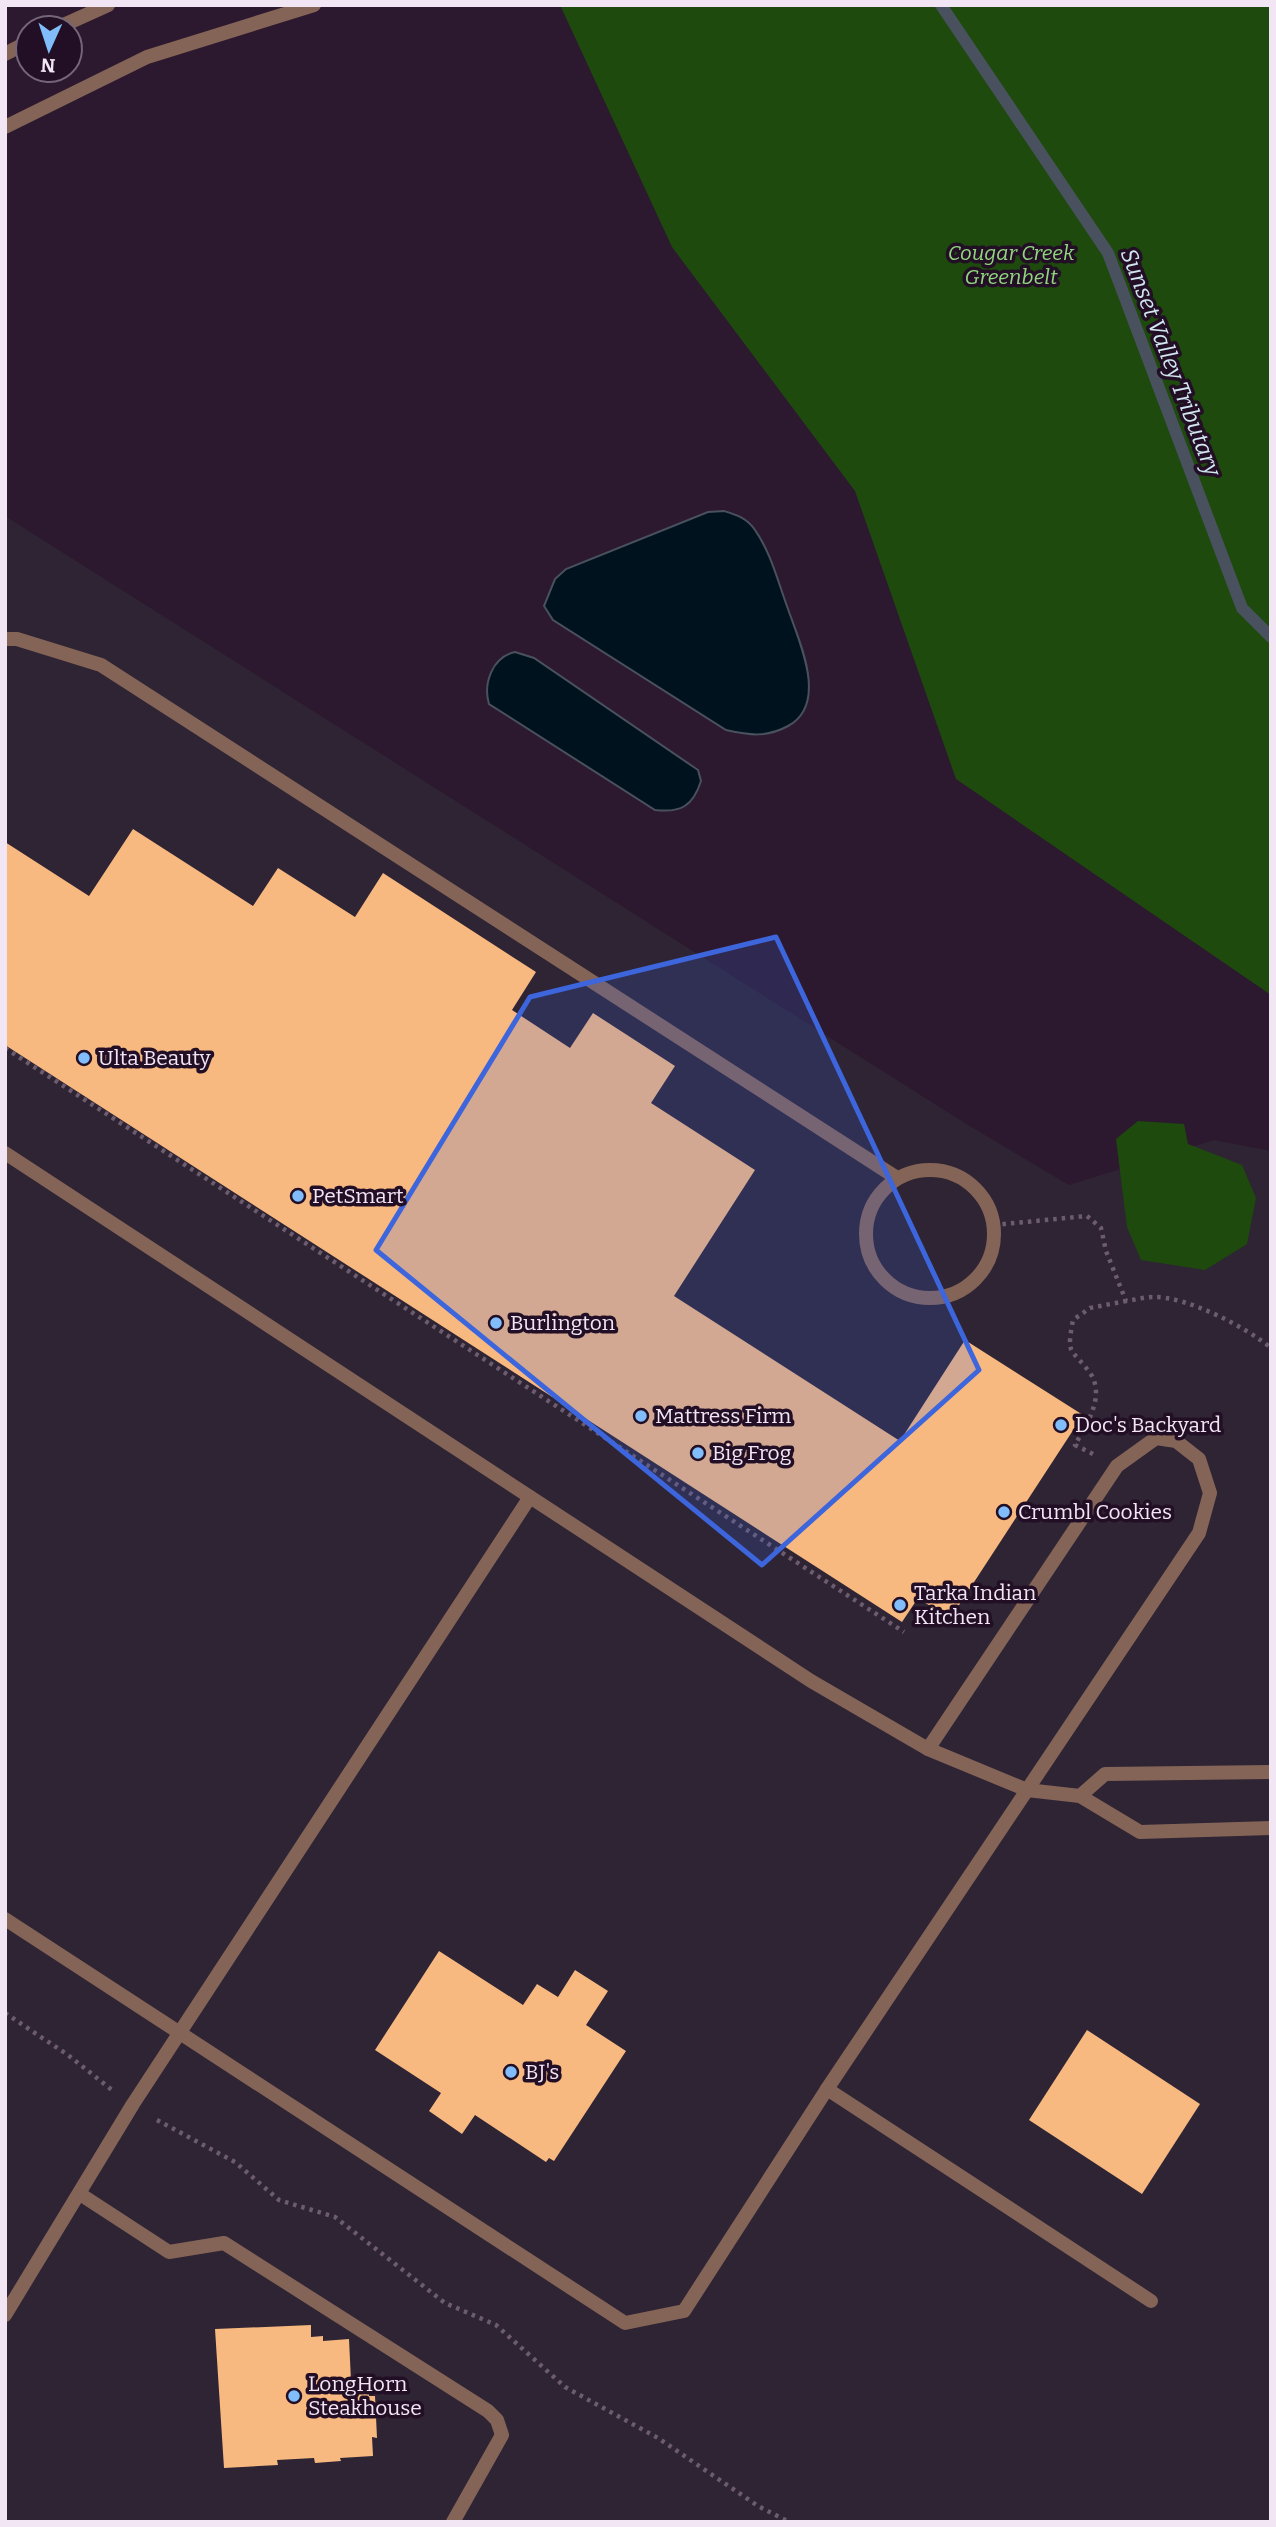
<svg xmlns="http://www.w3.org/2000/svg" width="1276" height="2527" font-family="Bitter,serif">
<rect width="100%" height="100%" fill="#2c192f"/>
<polygon fill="#2e2433" points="5,516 968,1125 1069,1185 1214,1140 1271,1151 1271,2522 5,2522"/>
<g fill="#1e4a0e">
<polygon points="560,5 1271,5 1271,995 956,779 855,491 672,247"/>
<polygon points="1138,1121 1184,1124 1188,1144 1242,1165 1256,1198 1247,1244 1205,1270 1141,1260 1127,1227 1116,1139"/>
</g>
<g fill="#00121e" stroke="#49515e" stroke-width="2">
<path d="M724,511C737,515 747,518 755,530C771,553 778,582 788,609C799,641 829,704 788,726C766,738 749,735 726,730L553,620L544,606L555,579L566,569L708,512Z"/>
<path d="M515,652L534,658L698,770L701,781C693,806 681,813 655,810L489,704C483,684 492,657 515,652Z"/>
</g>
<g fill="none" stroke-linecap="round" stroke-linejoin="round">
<polyline stroke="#49515e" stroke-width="12" points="941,5 1108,253 1242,608 1271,637"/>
</g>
<g fill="#f8b980">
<polygon points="133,829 253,906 278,868 355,917 383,873 536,972 512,1010 570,1048 593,1013 675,1066 651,1103 755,1170 674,1296 900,1441 965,1340 1083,1415 950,1619 918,1598 902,1622 5,1045 5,842 89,896"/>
<polygon points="439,1951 523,2005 537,1984 558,1997 575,1970 608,1991 586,2025 626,2051 554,2161 549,2158 546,2162 475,2115 462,2134 429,2111 441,2093 375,2050"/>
<polygon points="1087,2030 1200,2104 1142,2194 1029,2120"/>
<polygon points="311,2325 311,2337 323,2336 323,2341 349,2339 351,2381 368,2380 369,2396 375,2396 377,2438 372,2437 373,2456 340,2458 341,2461 315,2463 314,2458 277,2460 278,2465 224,2468 215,2329"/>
</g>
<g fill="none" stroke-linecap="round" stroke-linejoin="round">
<g stroke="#6d5c70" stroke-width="4.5" stroke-dasharray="3.5 5" stroke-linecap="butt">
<polyline points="5,1048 904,1632"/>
<path d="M994,1225L1087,1216L1101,1228L1106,1251L1126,1301C1135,1300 1144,1297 1153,1297C1186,1296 1246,1327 1271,1348"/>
<path d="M1093,1454L1075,1445C1086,1425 1106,1396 1090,1373C1071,1347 1066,1357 1073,1320L1090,1308L1126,1301"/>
<polyline points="5,2013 68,2055 112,2090"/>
<polyline points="157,2120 235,2162 279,2200 335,2217 445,2303 496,2325 565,2387 658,2438 758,2506 789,2522"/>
</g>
<g stroke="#856458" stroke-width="14">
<polyline points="5,639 17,639 101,665 897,1178"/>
<polyline points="5,1153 811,1681 928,1749 1027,1790 1080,1796 1140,1832 1271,1828"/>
<circle cx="930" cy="1234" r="64"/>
<polyline points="1080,1796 1105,1774 1271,1772"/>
<polyline points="5,1919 625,2323 684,2311 827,2089 1151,2301"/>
<polyline points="827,2089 1199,1533 1210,1493 1199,1459 1176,1441 1156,1438 1117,1466 928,1749"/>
<polyline points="80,2194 169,2252 224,2243 488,2411 497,2420 502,2435 453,2522"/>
<polyline points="5,2315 133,2104 530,1497"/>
</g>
<g stroke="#856458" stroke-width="14">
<polyline points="57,28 108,5"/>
<polyline points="5,54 28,42"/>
<polyline points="5,127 147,57 314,5"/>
</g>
</g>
<path fill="#3d65dc" fill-opacity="0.2" stroke="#3d65dc" stroke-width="5" stroke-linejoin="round" d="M776,937L979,1370L762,1565L376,1250L530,997Z"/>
<g fill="#80bdfa" stroke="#220f25" stroke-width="2.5">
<circle cx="84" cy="1058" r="7"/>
<circle cx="298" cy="1196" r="7"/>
<circle cx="496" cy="1323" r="7"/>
<circle cx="641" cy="1416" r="7"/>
<circle cx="1061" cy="1425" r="7"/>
<circle cx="698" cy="1453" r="7"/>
<circle cx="1004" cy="1512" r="7"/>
<circle cx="900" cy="1605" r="7"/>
<circle cx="511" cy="2072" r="7"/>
<circle cx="294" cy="2396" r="7"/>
</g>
<g text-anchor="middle" stroke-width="7" stroke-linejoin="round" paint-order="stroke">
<g font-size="21" font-style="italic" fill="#92d57f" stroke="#220f25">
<text x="1011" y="260">Cougar Creek<tspan x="1011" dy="24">Greenbelt</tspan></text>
</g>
<g font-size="21" fill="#f2e5f4" stroke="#220f25" text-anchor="start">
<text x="98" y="1065">Ulta Beauty</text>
<text x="312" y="1203">PetSmart</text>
<text x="510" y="1330">Burlington</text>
<text x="655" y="1423">Mattress Firm</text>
<text x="1075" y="1432">Doc's Backyard</text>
<text x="712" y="1460">Big Frog</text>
<text x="1018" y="1519">Crumbl Cookies</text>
<text x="914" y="1600">Tarka Indian<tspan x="914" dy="24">Kitchen</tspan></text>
<text x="525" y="2079">BJ's</text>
<text x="308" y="2391">LongHorn<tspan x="308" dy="24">Steakhouse</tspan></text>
</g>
<g font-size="23" font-style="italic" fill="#d2e7f1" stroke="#220f25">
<text transform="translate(1171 362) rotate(69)" y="8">Sunset Valley Tributary</text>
</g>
</g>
<rect width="1276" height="2527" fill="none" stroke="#f2e5f4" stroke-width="14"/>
<g transform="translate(49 49) rotate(183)"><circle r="33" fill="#220f25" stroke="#756578" stroke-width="2"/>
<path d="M0-5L12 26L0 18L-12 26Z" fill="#80bdfa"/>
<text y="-10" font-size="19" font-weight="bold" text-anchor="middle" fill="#f2e5f4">N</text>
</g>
</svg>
